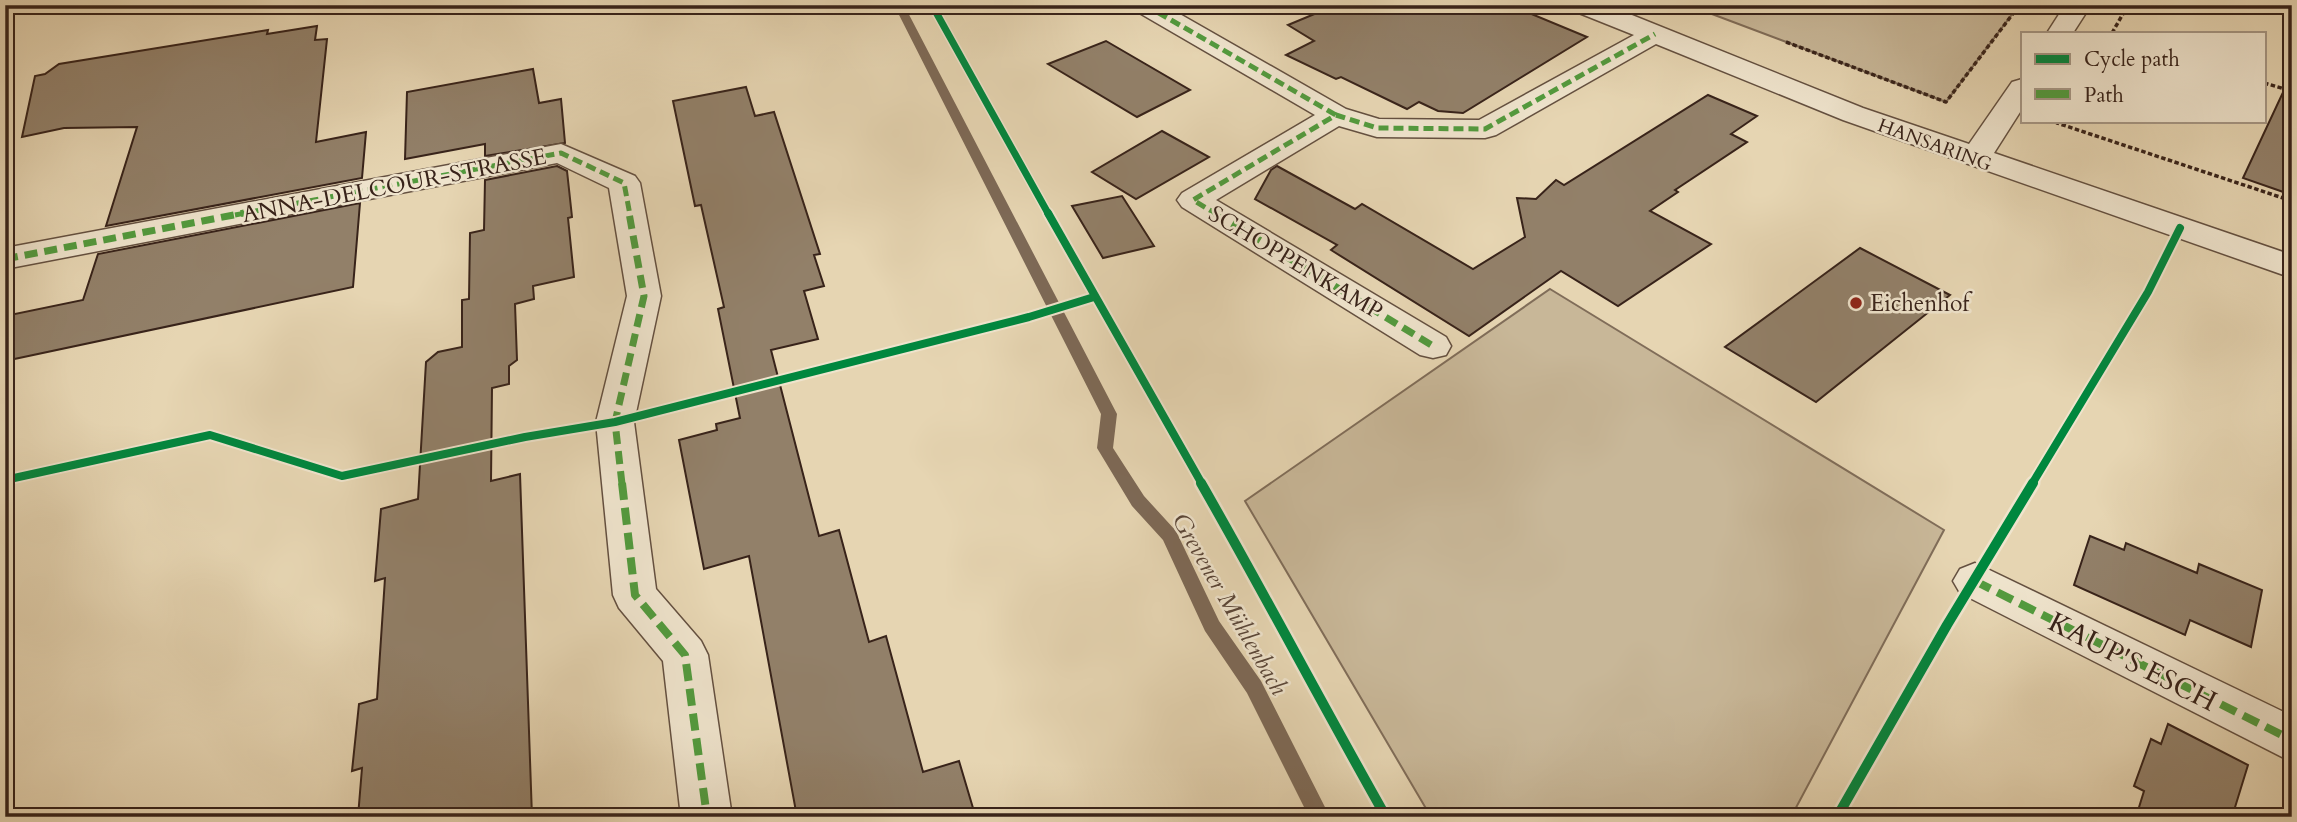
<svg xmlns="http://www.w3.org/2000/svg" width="2297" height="822" font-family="Cardo,serif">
<rect width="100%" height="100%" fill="#e6d5b2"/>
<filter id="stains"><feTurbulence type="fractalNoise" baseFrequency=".00286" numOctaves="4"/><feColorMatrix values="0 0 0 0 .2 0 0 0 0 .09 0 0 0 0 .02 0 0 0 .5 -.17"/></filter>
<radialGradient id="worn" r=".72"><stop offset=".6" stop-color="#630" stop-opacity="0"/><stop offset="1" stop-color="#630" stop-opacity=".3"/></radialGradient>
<g fill="#c8b798" stroke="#806d59" stroke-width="2">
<polygon points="1688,5 2019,5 1946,102"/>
<polygon points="1550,289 1944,530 1791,817 1431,817 1245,501"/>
</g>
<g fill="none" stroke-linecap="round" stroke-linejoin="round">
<polygon fill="#7d6956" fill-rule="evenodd" points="894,5 904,5 1117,414 1113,448 1144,496 1176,531 1219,621 1261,681 1330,817 1309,817 1247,693 1205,631 1163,540 1132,506 1097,448 1101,414"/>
</g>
<g fill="#928069" stroke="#38231a" stroke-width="2">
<polygon points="1336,5 1510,5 1587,37 1463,113 1438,111 1419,102 1407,109 1341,77 1336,79 1286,55 1314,41 1288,25"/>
<polygon points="317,26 315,40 327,39 316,142 366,132 362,178 106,226 137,127 64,128 22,137 35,76 45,74 59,64 268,30 267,34"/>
<polygon points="1106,41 1190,90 1137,117 1048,64"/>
<polygon points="533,69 539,103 561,99 565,143 485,156 485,144 405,159 407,92"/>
<polygon points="2292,73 2292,195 2243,178"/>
<polygon points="746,87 755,116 774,112 820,254 814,255 824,286 804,291 818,339 771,350 819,536 839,530 869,642 886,636 923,772 959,761 973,808 947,817 815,817 814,811 797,817 749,556 704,569 679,440 717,430 716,424 740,418 718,309 724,307 701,205 695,206 673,101"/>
<polygon points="1708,95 1757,116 1731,134 1747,142 1675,190 1678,192 1650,211 1711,244 1618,306 1561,271 1469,336 1331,250 1337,245 1255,199 1271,170 1277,166 1355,209 1362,204 1473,269 1525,237 1517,198 1536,199 1556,180 1564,185"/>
<polygon points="1162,131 1209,157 1136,199 1092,172"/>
<polygon points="557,166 567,171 572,217 568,218 574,277 533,286 534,299 515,304 517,360 509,366 509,384 492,388 491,481 520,474 532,817 358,817 362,768 352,771 359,704 377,699 385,578 375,581 381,509 418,499 426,362 438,352 462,347 462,300 469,299 470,233 484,230 485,180"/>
<polygon points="1122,196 1154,246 1103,258 1072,206"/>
<polygon points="360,203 353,287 5,361 5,316 83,300 98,254"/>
<polygon points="1860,248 1950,295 1816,402 1725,347"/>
<polygon points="2090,536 2124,550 2126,543 2197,573 2199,564 2262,590 2251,647 2190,620 2185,635 2074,585"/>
<polygon points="2168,724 2248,765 2232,817 2136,817 2144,791 2134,786 2151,739 2161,744"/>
</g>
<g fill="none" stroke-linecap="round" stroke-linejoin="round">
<defs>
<g id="minor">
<polygon points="1132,5 1164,5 1346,109 1379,119 1479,120 1634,35 1574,11 1570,5 1607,5 1863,108 1969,144 2012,82 2022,79 2022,109 1994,153 2292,255 2292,278 1843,120 1656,44 1496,135 1485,138 1377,137 1339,126 1216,200 1446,337 1451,346 1446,355 1433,358 1420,355 1182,207 1177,200 1182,193 1315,115 1136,11"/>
<polygon points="2065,5 2091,5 2073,33 2047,33"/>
<polygon points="561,144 635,176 640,183 661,296 634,422 656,589 701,641 708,655 732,817 681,817 663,661 619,608 613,595 596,422 627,296 609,188 557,163 5,269 5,248"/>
<polygon points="1975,563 2292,716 2292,762 1960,593 1953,581 1960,569"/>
</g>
</defs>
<use href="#minor" stroke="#645040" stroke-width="3"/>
<g stroke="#38231a" stroke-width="3.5" stroke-dasharray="4.5 2.5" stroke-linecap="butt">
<polyline points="2112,33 2128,5"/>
<polyline points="1786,42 1946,102 2018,7"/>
<polyline points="2264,83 2292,91"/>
<polyline points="2058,121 2057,123 2292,201"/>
</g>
<use href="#minor" fill="#efe4cd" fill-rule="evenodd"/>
<g stroke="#529b3e" stroke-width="5" stroke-dasharray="10 5" stroke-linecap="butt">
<polyline points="1145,5 1336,115"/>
<polyline points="235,215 561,153 624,183 630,215"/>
<polyline points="1218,215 1193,200 1336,115 1377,128 1485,129 1655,34"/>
</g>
<g stroke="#529b3e" stroke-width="7" stroke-dasharray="13 7" stroke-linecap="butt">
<polyline points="1215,213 1433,346"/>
<polyline points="5,259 244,213"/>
<polyline points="622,484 615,422 644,296 629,213"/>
</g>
<g stroke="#529b3e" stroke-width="8" stroke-dasharray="17 8" stroke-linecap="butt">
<polyline points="622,483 635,595 685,655 707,817"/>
<polyline points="1975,581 2292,740"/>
</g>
<defs>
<polyline id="cycleway-far2" points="932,5 1049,215"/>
<g id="cycleway-far1">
<polyline points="1048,213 1202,484"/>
<polyline points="5,480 210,435 342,476 525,437 615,422 1029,317 1094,297"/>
<polyline points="2032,484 2148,292 2180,228"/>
</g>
<g id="cycleway">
<path d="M1201,483C1264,593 1323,706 1386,817"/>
<polyline points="1837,817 1947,625 2033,483"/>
</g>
</defs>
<use href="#cycleway-far2" stroke="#efe4cd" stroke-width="10"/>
<use href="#cycleway-far1" stroke="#efe4cd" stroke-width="12"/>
<use href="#cycleway" stroke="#efe4cd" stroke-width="15"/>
<use href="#cycleway-far2" stroke="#00873e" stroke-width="7"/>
<use href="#cycleway-far1" stroke="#00873e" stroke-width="8"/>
<use href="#cycleway" stroke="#00873e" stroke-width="10"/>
</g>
<circle fill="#8f2418" stroke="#efe4cd" stroke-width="2.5" cx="1856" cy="303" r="7"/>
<g text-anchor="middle" stroke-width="5" stroke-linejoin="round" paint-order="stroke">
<g font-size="19" fill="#38231a" stroke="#efe4cd">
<text transform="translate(1935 144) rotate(20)" y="7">HANSARING</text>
</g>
<g font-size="23" fill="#38231a" stroke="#efe4cd">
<text transform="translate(394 185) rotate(-11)" y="8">ANNA-DELCOUR-STRASSE</text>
<text transform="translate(1296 262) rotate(31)" y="8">SCHOPPENKAMP</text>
</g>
<g font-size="23" fill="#38231a" stroke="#efe4cd" text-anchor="start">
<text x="1870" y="311">Eichenhof</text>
</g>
<g font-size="24" font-style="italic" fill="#5a4638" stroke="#efe4cd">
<text transform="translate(1230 604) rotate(60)" y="8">Grevener Mühlenbach</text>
</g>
<g font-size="28" fill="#38231a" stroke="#efe4cd">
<text transform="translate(2133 661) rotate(27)" y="10">KAUP'S ESCH</text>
</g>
</g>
<rect width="2297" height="822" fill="none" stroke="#e6d5b2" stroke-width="28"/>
<rect x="7" y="7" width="2283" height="808" fill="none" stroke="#38231a" stroke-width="3.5"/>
<rect x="14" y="14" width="2269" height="794" fill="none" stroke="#38231a" stroke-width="2"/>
<rect x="2021" y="32" width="245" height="91" fill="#efe4cd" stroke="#a69785" stroke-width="2"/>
<rect x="2035" y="54" width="35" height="10" fill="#00873e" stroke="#a69785" stroke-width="2"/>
<text x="2084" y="66" font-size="21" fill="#38231a">Cycle path</text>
<rect x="2035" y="89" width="35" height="10" fill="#529b3e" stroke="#a69785" stroke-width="2"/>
<text x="2084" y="102" font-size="21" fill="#38231a">Path</text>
<rect width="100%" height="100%" filter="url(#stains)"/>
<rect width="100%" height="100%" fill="url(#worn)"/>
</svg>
